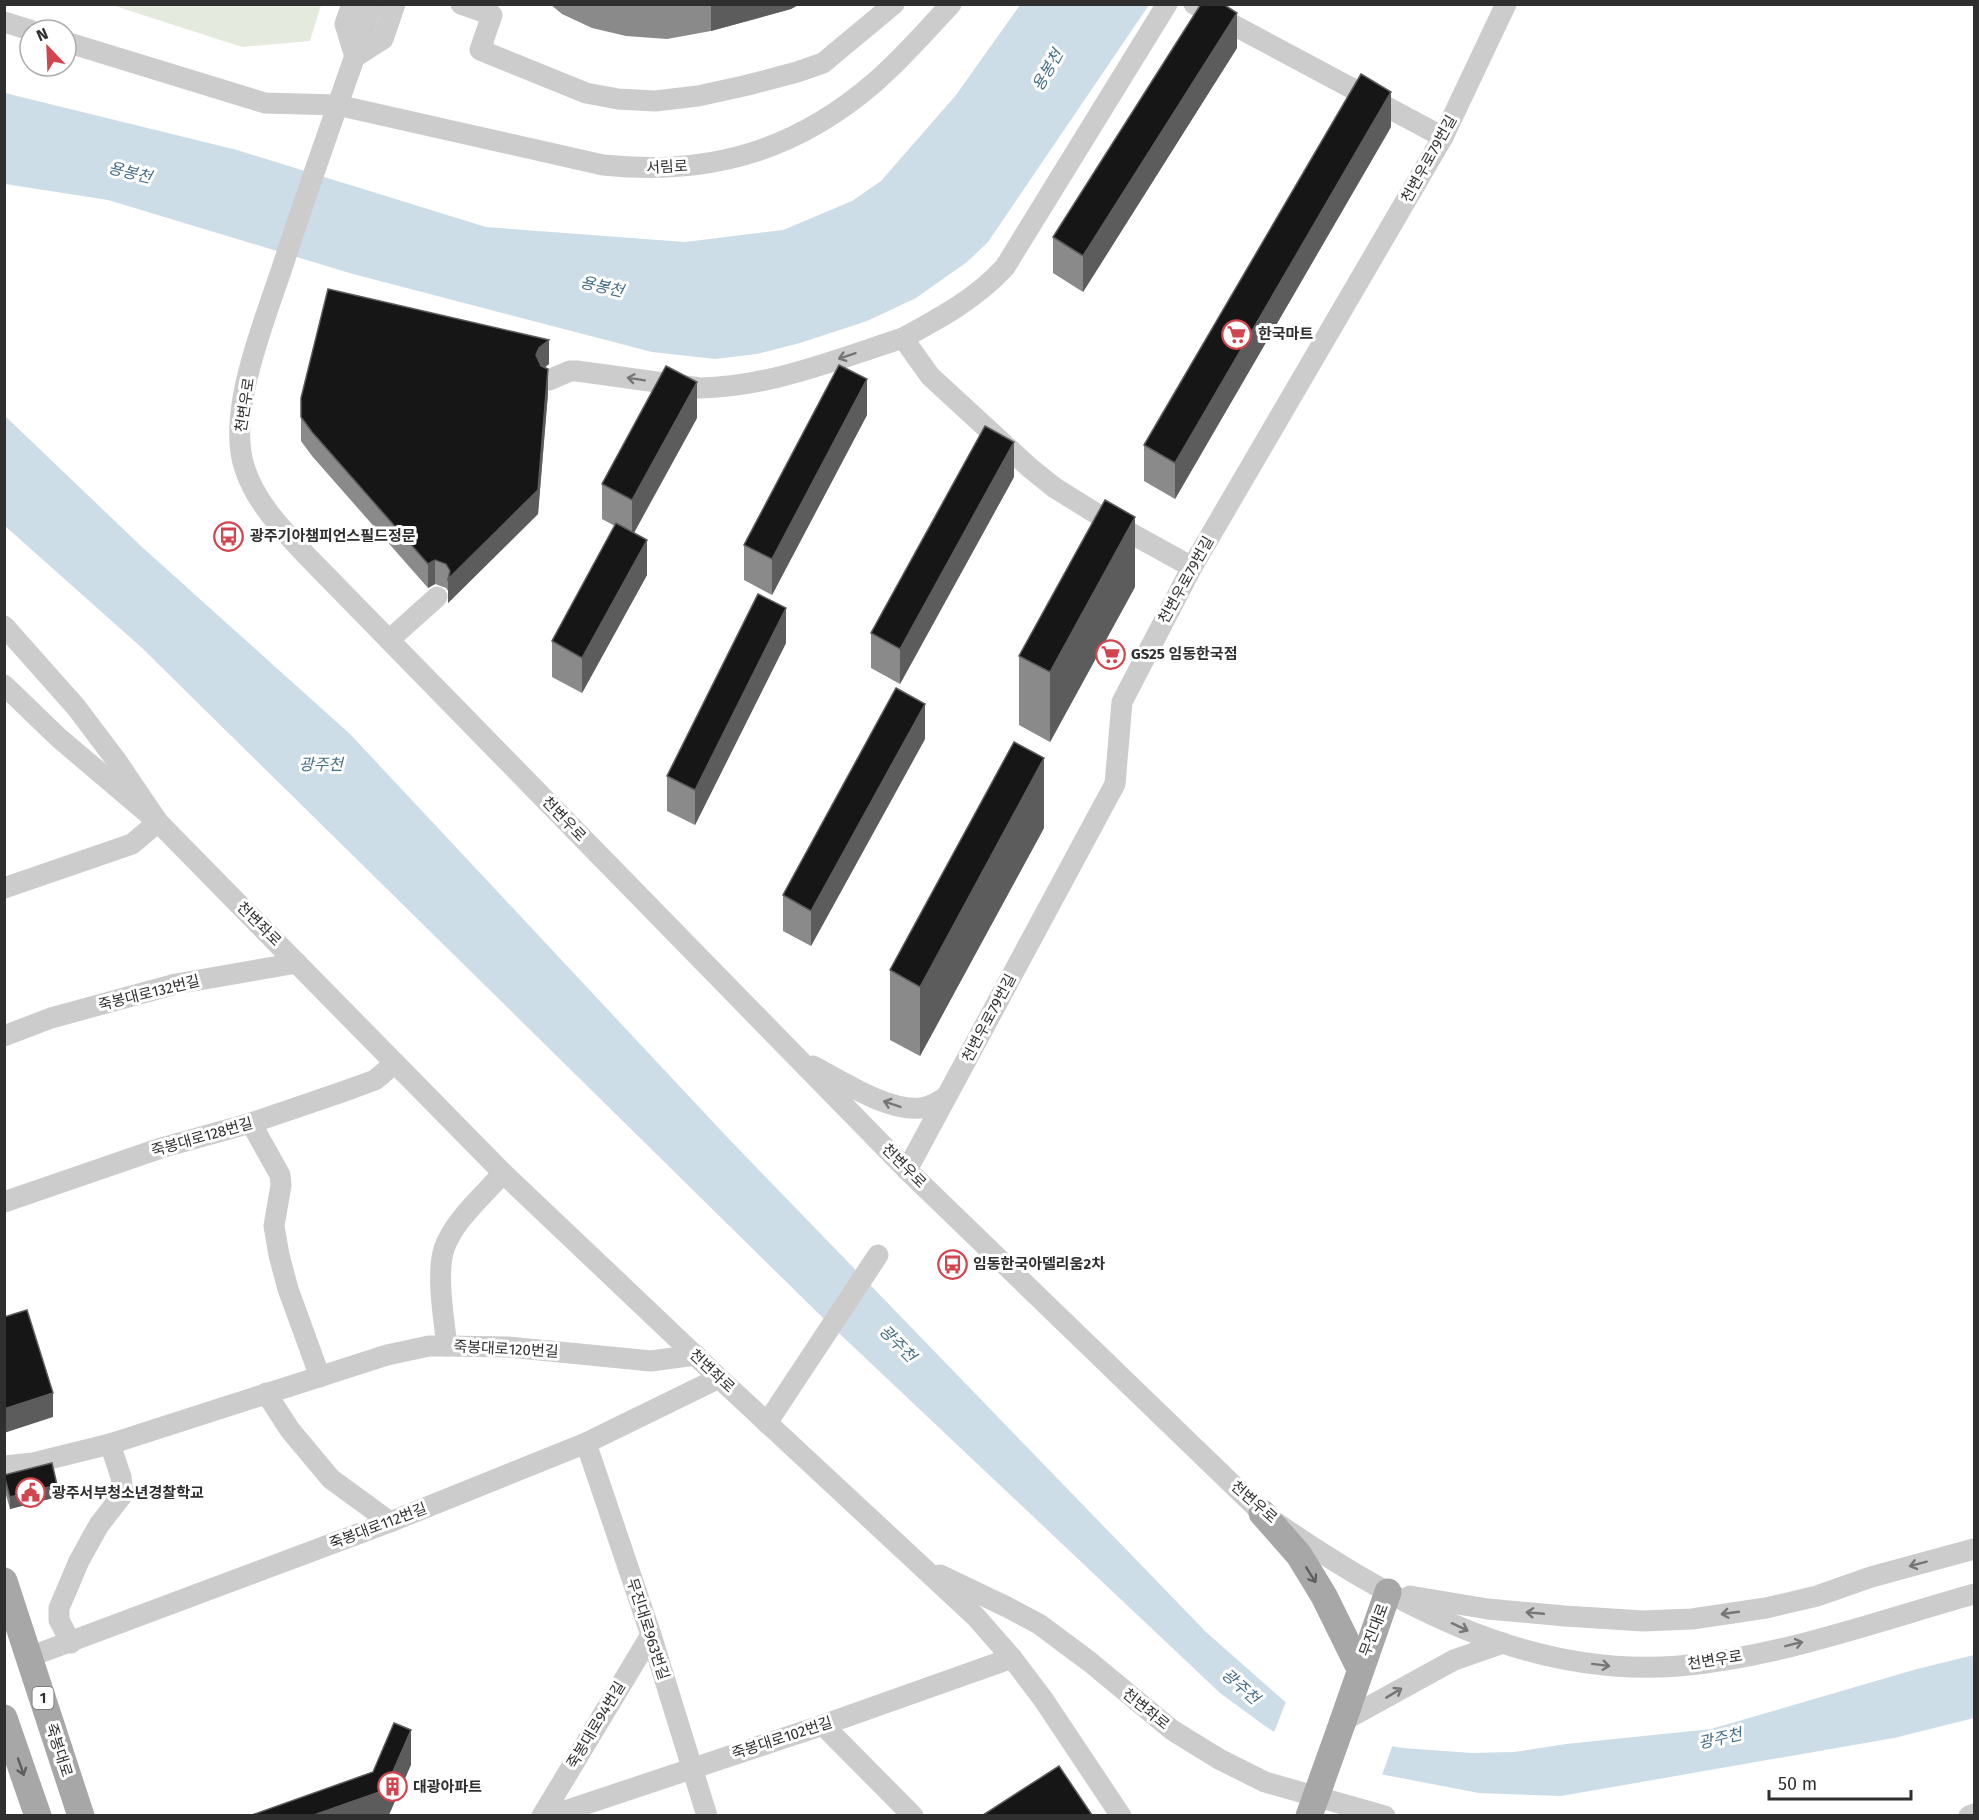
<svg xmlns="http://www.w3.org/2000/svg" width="1979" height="1820" font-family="'Fira Sans','Noto Sans KR',sans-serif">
<rect width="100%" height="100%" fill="#fff"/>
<polygon fill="#e5eade" points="112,5 321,5 310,41 242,47"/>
<g fill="#cddde8">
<polygon points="1020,5 1149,5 988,242 967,262 916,298 867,321 800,343 757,354 715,359 652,352 353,274 108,200 5,184 5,93 237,150 486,227 685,242 783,230 852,201 881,181 956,95"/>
<polygon points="4,415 142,547 350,734 728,1138 1206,1632 1283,1700 1325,1729 1364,1742 1403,1748 1472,1753 1514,1752 1566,1744 1711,1729 1917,1669 1974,1655 1974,1718 1894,1738 1561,1796 1479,1793 1322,1763 1265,1726 1220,1693 824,1319 142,648 5,526"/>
</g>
<polygon fill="#fff" points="1287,1699 1327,1726 1365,1740 1393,1744 1381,1778 1321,1765 1273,1735"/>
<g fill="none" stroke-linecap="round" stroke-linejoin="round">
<g stroke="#ccc" stroke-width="21">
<polyline points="352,4 345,24 355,57 383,39 395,4"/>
<path d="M373,4C343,91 312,176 284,262C266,318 225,413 245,469C256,503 282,529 305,554L907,1170L1262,1513C1386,1599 1523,1679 1679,1666C1780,1657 1878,1621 1974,1594"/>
<polyline points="461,4 492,15 480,50 586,93 618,99 655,101 698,96 748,85 797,72 823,63 894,4"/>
<path d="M1167,4L1005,267C977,298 940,318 903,338L930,376L1030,468L1055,488L1105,519L1192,567"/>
<polyline points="1194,4 1443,137"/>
<polyline points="4,22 30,30"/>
<path d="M66,42L265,103L337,105L603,165C707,176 794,152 874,83C902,59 926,31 951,4"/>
<path d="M549,380L570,371H577L700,388C769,387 838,359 903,338"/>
<polyline points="4,626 76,707 116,760 158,822 132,844 4,888"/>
<polyline points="389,640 437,597"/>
<polyline points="4,685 59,738 158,822 503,1173 719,1378 976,1617 1012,1658 1043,1699 1121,1816"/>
<polyline points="4,1036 51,1018 176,984 297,963"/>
<path d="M813,1066C842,1081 888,1112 921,1108C931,1107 938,1102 946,1097"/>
<polyline points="251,1123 280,1175 281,1185 274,1226 279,1255 288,1289 320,1377"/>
<polyline points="907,1170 1115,784 1122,702 1192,567 1443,137 1506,4"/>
<polyline points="4,1202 161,1148 251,1123 342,1092 375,1080 395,1063"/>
<path d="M447,1346C444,1320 436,1274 444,1249C454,1220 483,1196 503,1173"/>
<polyline points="266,1393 290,1430 331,1479 390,1522"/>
<polyline points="767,1423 878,1255"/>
<polyline points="586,1443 651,1635 707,1816"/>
<polyline points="4,1466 33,1463 110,1444 387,1355 429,1346 447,1346 508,1347 651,1361 696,1355"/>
<polyline points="940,1575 1007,1607 1039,1624 1090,1662 1172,1730 1219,1759 1265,1782 1385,1816"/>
<polyline points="1410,1596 1488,1609 1565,1616 1643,1621 1692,1619 1766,1608 1817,1596 1871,1577 1974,1549"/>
<polyline points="71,1643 59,1620 59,1608 79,1561 99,1525 123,1494 121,1477 110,1444"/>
<polyline points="29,1657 390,1522 586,1443 719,1378"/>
<polyline points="1343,1721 1454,1660 1503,1643"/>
<polyline points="823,1725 913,1816"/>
<polyline points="542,1816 651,1635"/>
<polyline points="550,1816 823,1725 1012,1658"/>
<polyline points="1969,1816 1974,1814"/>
</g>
<g stroke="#a7a7a7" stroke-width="27">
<polyline points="1262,1513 1299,1555 1324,1596 1360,1669"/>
<polyline points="4,1581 81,1816"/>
<polyline points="4,1718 38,1816"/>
<polyline points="1343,1721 1388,1592"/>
</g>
<polyline stroke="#a7a7a7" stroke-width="27" points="1309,1816 1343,1721"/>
</g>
<g fill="#8a8a8a">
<polygon points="550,4 800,4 791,9 711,31 667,39 626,36 592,28 562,14"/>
<polygon points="1237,48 1083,292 1053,273 1053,237"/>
<polygon points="1391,127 1175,499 1144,481 1144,445"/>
<polygon points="549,364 545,367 548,393 538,514 448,603 448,591 446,588 435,584 428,588 312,456 301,441 301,398"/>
<polygon points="867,415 772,595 744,580 744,545"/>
<polygon points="697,418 634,533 647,575 582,693 552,677 552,641 615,526 602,519 602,484"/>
<polygon points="1014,477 900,684 871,668 871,633"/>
<polygon points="1135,587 1050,742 1019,725 1019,656"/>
<polygon points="786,643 695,825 667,811 667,776"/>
<polygon points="925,739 811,946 783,931 783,895"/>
<polygon points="1044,828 920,1056 890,1040 890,970"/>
<polygon points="4,1475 57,1497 10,1509 4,1488"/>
</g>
<g fill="#5c5c5c">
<polygon points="711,4 800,4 791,9 711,31"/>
<polygon points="1237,13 1237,48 1083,292 1083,256"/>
<polygon points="1391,92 1391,127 1175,499 1175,463"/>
<polygon points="549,340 549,364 539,372 536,355 539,348"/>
<polygon points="548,369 548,393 538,514 448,603 448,579"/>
<polygon points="867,379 867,415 772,595 772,559"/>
<polygon points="697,382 697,418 632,536 632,500"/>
<polygon points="1014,442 1014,477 900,684 900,649"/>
<polygon points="1135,517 1135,587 1050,742 1050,672"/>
<polygon points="647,540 647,575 582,693 582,658"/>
<polygon points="435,560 435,584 428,588 428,564"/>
<polygon points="786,608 786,643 695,825 695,790"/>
<polygon points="925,704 925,739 811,946 811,911"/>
<polygon points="1044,758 1044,828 920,1056 920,987"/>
<polygon points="53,1393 53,1417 4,1433 4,1409"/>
<polygon points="57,1485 57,1497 10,1509 10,1497"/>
<polygon points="411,1730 411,1765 389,1815 314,1815 385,1790"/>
</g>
<g fill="#161616" stroke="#5c5c5c" stroke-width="1.5">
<polygon points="1201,4 1223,4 1237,13 1083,256 1053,237"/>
<polygon points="1361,74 1391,92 1175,463 1144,445"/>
<polygon points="328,289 549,340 539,348 536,355 541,366 548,369 538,490 448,579 450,571 446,564 435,560 428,564 312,432 301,417 301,398"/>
<polygon points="839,365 867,379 772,559 744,545"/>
<polygon points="666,366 697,382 632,500 602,484"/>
<polygon points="985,426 1014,442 900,649 871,633"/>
<polygon points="1105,500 1135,517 1050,672 1019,656"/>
<polygon points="616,523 647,540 582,658 552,641"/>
<polygon points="758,594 786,608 695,790 667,776"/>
<polygon points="896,688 925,704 811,911 783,895"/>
<polygon points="1014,742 1044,758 920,987 890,970"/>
<polygon points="27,1310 53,1393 4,1409 4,1317"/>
<polygon points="52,1463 57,1485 10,1497 4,1475"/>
<polygon points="394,1723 411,1730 385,1790 314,1815 252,1815 373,1772"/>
<polygon points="1059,1766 1092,1815 983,1815"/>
</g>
<defs><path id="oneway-shaft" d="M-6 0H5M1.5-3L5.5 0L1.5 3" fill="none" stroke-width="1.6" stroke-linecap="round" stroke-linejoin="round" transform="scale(1.5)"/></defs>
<g stroke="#767676">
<use href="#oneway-shaft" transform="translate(847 356) rotate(162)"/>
<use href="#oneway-shaft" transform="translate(636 379) rotate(-171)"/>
<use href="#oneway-shaft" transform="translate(892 1104) rotate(-161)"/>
<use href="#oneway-shaft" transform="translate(1918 1564) rotate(165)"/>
<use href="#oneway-shaft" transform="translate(1535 1613) rotate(-175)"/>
<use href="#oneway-shaft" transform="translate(1730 1613) rotate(172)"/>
<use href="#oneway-shaft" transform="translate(1460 1627) rotate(25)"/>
<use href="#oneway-shaft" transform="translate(1794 1644) rotate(-14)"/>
<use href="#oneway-shaft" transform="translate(1601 1665) rotate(7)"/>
<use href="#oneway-shaft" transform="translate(1394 1693) rotate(-31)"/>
</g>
<g stroke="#5f5f5f">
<use href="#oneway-shaft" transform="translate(1311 1575) rotate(58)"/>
<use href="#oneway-shaft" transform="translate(21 1767) rotate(71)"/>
</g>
<defs>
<symbol id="supermarket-ring" viewBox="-11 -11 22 22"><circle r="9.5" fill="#fff" stroke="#d2454e" stroke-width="1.5"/><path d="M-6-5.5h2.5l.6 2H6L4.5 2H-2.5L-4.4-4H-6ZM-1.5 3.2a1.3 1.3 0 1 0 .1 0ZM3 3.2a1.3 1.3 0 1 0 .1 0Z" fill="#d2454e"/></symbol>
<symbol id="bus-ring" viewBox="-11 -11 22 22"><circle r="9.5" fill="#fff" stroke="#d2454e" stroke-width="1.5"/><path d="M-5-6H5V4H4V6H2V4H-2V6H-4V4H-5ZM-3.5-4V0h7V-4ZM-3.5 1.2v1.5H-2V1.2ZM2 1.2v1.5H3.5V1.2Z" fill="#d2454e"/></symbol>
<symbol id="civic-ring" viewBox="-11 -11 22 22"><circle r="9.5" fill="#fff" stroke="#d2454e" stroke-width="1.5"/><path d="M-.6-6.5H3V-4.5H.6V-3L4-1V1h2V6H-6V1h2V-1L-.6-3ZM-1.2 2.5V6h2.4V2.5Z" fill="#d2454e"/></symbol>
<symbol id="building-ring" viewBox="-11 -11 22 22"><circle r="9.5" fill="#fff" stroke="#d2454e" stroke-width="1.5"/><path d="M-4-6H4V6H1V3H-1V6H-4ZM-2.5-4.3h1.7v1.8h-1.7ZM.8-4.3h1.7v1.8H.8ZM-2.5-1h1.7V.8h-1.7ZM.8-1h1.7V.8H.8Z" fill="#d2454e"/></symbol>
</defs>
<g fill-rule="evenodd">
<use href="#supermarket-ring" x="1220" y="318" width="33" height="33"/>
<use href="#bus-ring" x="212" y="520" width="33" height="33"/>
<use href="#supermarket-ring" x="1094" y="638" width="33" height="33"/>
<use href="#bus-ring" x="936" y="1248" width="33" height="33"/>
<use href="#civic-ring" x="14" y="1476" width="33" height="33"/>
<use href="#building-ring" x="376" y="1770" width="33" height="33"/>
</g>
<g text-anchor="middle" stroke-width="6" stroke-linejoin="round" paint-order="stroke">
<rect fill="#fff" stroke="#6d6d6d" stroke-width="1.5" x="32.5" y="1687" width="21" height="22" rx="4.5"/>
<g font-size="14" font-weight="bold" fill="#2f2f2f">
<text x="43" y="1703">1</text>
</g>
<g font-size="15" fill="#2f2f2f" stroke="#fff">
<text transform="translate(1429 159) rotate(-61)" y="5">천변우로79번길</text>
<text transform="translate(667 167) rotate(-3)" y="5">서림로</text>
<text transform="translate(245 405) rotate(-81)" y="5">천변우로</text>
<text transform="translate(1186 580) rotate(-61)" y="5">천변우로79번길</text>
<text transform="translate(564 819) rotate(46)" y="5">천변우로</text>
<text transform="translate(259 924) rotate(45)" y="5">천변좌로</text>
<text transform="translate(149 993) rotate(-14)" y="5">죽봉대로132번길</text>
<text transform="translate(989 1018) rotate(-62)" y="5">천변우로79번길</text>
<text transform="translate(202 1137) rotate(-16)" y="5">죽봉대로128번길</text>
<text transform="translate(904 1166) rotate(45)" y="5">천변우로</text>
<text transform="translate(506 1349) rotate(3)" y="5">죽봉대로120번길</text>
<text transform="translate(712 1371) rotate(43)" y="5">천변좌로</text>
<text transform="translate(1254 1502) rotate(41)" y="5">천변우로</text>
<text transform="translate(378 1526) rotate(-21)" y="5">죽봉대로112번길</text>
<text transform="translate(648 1629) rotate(72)" y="5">무진대로963번길</text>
<text transform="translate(1374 1630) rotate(-69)" y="5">무진대로</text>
<text transform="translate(1715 1660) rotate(-9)" y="5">천변우로</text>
<text transform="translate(1146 1709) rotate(39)" y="5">천변좌로</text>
<text transform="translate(596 1725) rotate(-59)" y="5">죽봉대로94번길</text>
<text transform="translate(782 1738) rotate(-18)" y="5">죽봉대로102번길</text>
<text transform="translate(59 1750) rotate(72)" y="5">죽봉대로</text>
</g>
<g font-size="15" font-weight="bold" fill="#2f2f2f" stroke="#fff" text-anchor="start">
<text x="1258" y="339">한국마트</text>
<text x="250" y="541">광주기아챔피언스필드정문</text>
<text x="1131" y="659">GS25 임동한국점</text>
<text x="973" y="1269">임동한국아델리움2차</text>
<text x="52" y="1498">광주서부청소년경찰학교</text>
<text x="413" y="1792">대광아파트</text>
</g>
<g font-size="16" font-style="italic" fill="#466e88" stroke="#fff">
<text transform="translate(1047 70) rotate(-60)" y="6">용봉천</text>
<text transform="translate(130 172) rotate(14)" y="6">용봉천</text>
<text transform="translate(602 286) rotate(13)" y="6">용봉천</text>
<text x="321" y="770">광주천</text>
<text transform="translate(898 1343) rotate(45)" y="6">광주천</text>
<text transform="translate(1241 1686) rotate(41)" y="6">광주천</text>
<text transform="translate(1720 1738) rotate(-13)" y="6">광주천</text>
</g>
</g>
<rect width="1979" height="1820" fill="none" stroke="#2f2f2f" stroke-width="12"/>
<g transform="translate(48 48) rotate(337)"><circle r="28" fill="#ffffff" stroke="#acacac" stroke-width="1.5"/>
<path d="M0-4.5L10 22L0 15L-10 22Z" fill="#d2454e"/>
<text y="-9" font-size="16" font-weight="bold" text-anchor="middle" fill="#2f2f2f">N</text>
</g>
<path d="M1769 1790v9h142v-9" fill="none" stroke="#2f2f2f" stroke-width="3"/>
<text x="1778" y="1790" font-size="18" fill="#2f2f2f" stroke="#ffffff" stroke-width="4.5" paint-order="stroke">50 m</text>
</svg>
